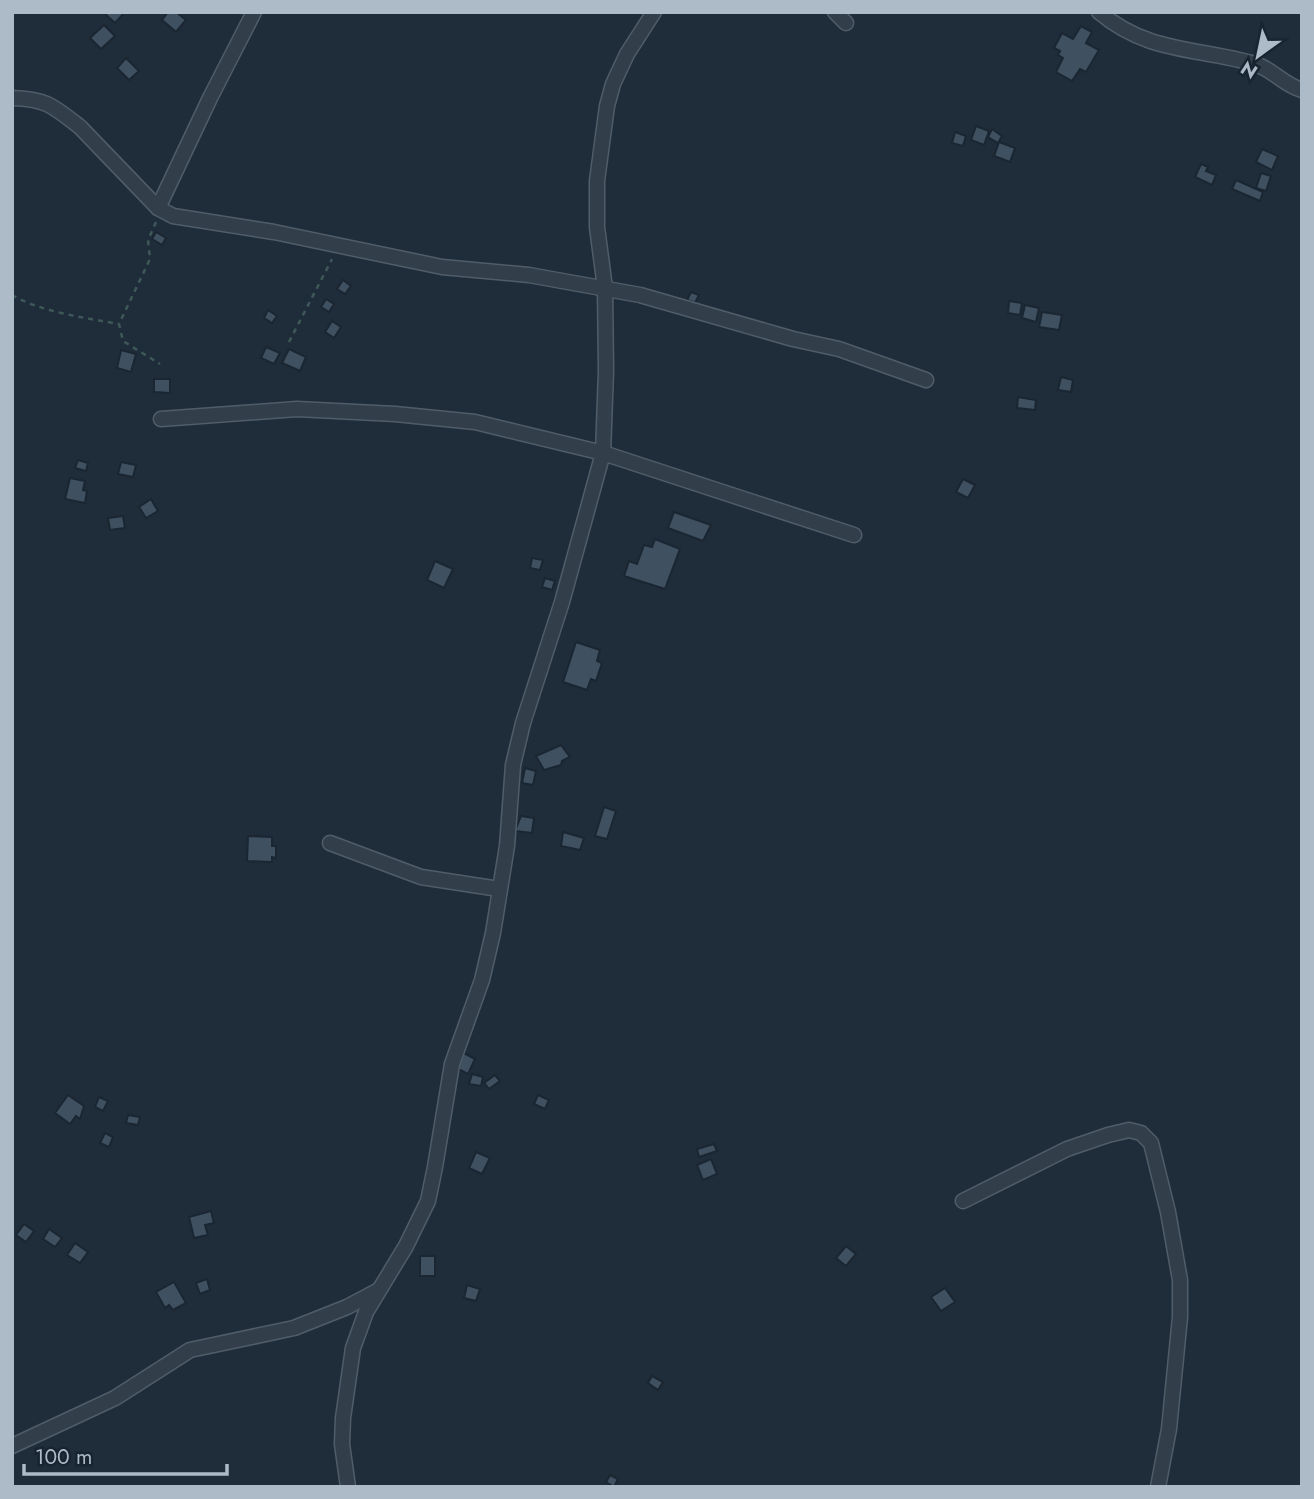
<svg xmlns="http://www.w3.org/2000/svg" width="1314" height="1499" font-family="Jost,sans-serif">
<rect width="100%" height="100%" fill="#1f2d3b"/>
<g fill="#3f5060" stroke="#1a2631" stroke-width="2">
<polygon points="103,12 125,12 115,23"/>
<polygon points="168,12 176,12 186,20 176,32 162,20"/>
<polygon points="104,25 115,36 101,49 90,38"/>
<polygon points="1081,26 1092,32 1086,43 1099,50 1086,72 1080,69 1072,81 1056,72 1063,58 1058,55 1060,51 1054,48 1062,33 1073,39"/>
<polygon points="126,58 139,71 129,80 117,68"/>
<polygon points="976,126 989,131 984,145 971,140"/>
<polygon points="992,129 1002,136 998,143 988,137"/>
<polygon points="955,132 966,136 963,146 952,143"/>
<polygon points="999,142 1015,148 1010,162 994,156"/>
<polygon points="1262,149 1278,156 1272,170 1256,162"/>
<polygon points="1201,164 1208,167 1206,171 1216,175 1212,185 1195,177"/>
<polygon points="1261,173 1271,176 1266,191 1256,188"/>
<polygon points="1236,180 1263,192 1260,201 1232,189"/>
<polygon points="156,232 166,238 162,245 152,239"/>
<polygon points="343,280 351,286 345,294 337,289"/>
<polygon points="691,292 699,295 695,303 687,300"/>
<polygon points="326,299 334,304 329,312 321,307"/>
<polygon points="1009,301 1022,303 1020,315 1008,313"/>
<polygon points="1025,305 1039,308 1036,322 1022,318"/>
<polygon points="268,310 277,316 272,323 264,318"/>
<polygon points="1042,312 1062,315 1059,330 1039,327"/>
<polygon points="332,321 341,327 334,338 325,332"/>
<polygon points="266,347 280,353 274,364 261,358"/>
<polygon points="289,349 306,357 300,371 282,363"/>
<polygon points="121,350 136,354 131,372 117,368"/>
<polygon points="1061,377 1073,380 1071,392 1058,390"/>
<polygon points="154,379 170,379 170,393 154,392"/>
<polygon points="1018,397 1036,400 1035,410 1017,408"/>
<polygon points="78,460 88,463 86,471 75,468"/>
<polygon points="121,462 136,465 133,477 118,474"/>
<polygon points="70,478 85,481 83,490 87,491 85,503 65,499"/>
<polygon points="963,479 975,485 968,498 956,492"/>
<polygon points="151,499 158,511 146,518 139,507"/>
<polygon points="674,512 711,525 703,541 668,528"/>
<polygon points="123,516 125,528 110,530 108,518"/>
<polygon points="655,539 680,549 665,589 624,576 629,561 637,564 644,545 652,547"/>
<polygon points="532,558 543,560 540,570 530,568"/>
<polygon points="435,561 453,569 444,588 427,580"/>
<polygon points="545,578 555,581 552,590 542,587"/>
<polygon points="576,642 600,650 597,661 602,663 596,681 591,679 587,690 563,682"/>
<polygon points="561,745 570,757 562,761 561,765 544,770 536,756"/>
<polygon points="525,768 536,771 533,785 522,783"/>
<polygon points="604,807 616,811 607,839 595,836"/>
<polygon points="521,816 534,818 532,833 515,831"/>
<polygon points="563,832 584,838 580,850 561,846"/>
<polygon points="248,836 272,837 272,846 276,846 276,858 272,857 272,862 247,861"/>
<polygon points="464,1053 475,1059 468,1074 456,1068"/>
<polygon points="472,1074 483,1077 481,1086 469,1084"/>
<polygon points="495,1075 500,1081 489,1089 484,1083"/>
<polygon points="68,1095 84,1106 80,1119 76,1116 70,1124 55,1113"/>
<polygon points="538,1095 549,1100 545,1109 534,1104"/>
<polygon points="99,1097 108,1101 103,1111 95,1107"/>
<polygon points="128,1115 140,1117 138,1125 126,1123"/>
<polygon points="105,1133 113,1137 109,1147 100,1143"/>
<polygon points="714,1144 717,1151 699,1157 697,1149"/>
<polygon points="476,1152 490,1158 482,1174 469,1168"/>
<polygon points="711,1159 717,1174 703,1180 697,1165"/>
<polygon points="211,1211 214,1223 205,1225 208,1235 194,1238 189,1217"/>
<polygon points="24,1224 34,1231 26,1242 16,1235"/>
<polygon points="49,1229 62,1238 55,1247 43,1239"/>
<polygon points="75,1243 88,1252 80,1263 67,1255"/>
<polygon points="846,1246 856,1254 846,1266 836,1258"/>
<rect x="420" y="1256" width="15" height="20"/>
<polygon points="207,1279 210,1290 200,1294 196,1283"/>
<polygon points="174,1282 186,1303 173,1310 169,1305 165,1308 156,1292"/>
<polygon points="467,1285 480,1289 476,1301 464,1298"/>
<polygon points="945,1288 955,1302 941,1311 931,1297"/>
<polygon points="652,1376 663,1382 658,1390 648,1383"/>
<polygon points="610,1475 618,1479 614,1487 606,1482"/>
</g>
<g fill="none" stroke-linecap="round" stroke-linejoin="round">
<defs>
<g id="street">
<polyline points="835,12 846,23"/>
<path d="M1099,12C1149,54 1197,47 1255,64C1273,69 1283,85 1302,90"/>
<path d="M12,98C47,99 53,106 80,127L158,208L173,216L274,232L442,267L529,275L640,295L793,339L839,349L926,380"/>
<polyline points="158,208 210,98 254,12"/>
<polyline points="161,419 297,409 395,414 475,422 603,453 854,535"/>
<polyline points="330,843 421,877 499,889"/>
<polyline points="963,1201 1067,1149 1108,1135 1129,1130 1141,1133 1151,1143 1168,1212 1180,1280 1180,1317 1169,1429 1158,1487"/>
<polyline points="12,1446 115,1398 190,1350 294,1328 347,1307 379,1290"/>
<polyline points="348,1487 342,1444 343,1418 353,1348 366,1312 406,1246 428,1201 435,1167 452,1064 482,980 493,933 507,846 513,765 523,723 562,602 603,453 606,371 605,288 597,227 597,181 607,106 613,84 627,54 654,12"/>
</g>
</defs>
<use href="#street" stroke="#505d68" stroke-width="17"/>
<g stroke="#3e5858" stroke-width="2.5" stroke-dasharray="5 5" stroke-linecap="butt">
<polyline points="156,222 148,240 150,259 119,324 123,341 160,364"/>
<path d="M12,295C41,312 86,318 119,324"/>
<polyline points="289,342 332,259"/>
</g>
<use href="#street" stroke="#323f4b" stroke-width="14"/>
</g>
<rect width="1314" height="1499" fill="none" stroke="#adbac7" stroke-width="28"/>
<g transform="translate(1258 56) rotate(213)" stroke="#18242f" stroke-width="5" paint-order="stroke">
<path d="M0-5L12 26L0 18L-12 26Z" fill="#adbac7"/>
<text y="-10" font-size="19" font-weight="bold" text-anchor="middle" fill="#adbac7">N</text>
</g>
<path d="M24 1464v10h203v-10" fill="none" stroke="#adbac7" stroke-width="3.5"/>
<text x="35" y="1464" font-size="21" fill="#adbac7" stroke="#18242f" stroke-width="5" paint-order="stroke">100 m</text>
</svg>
